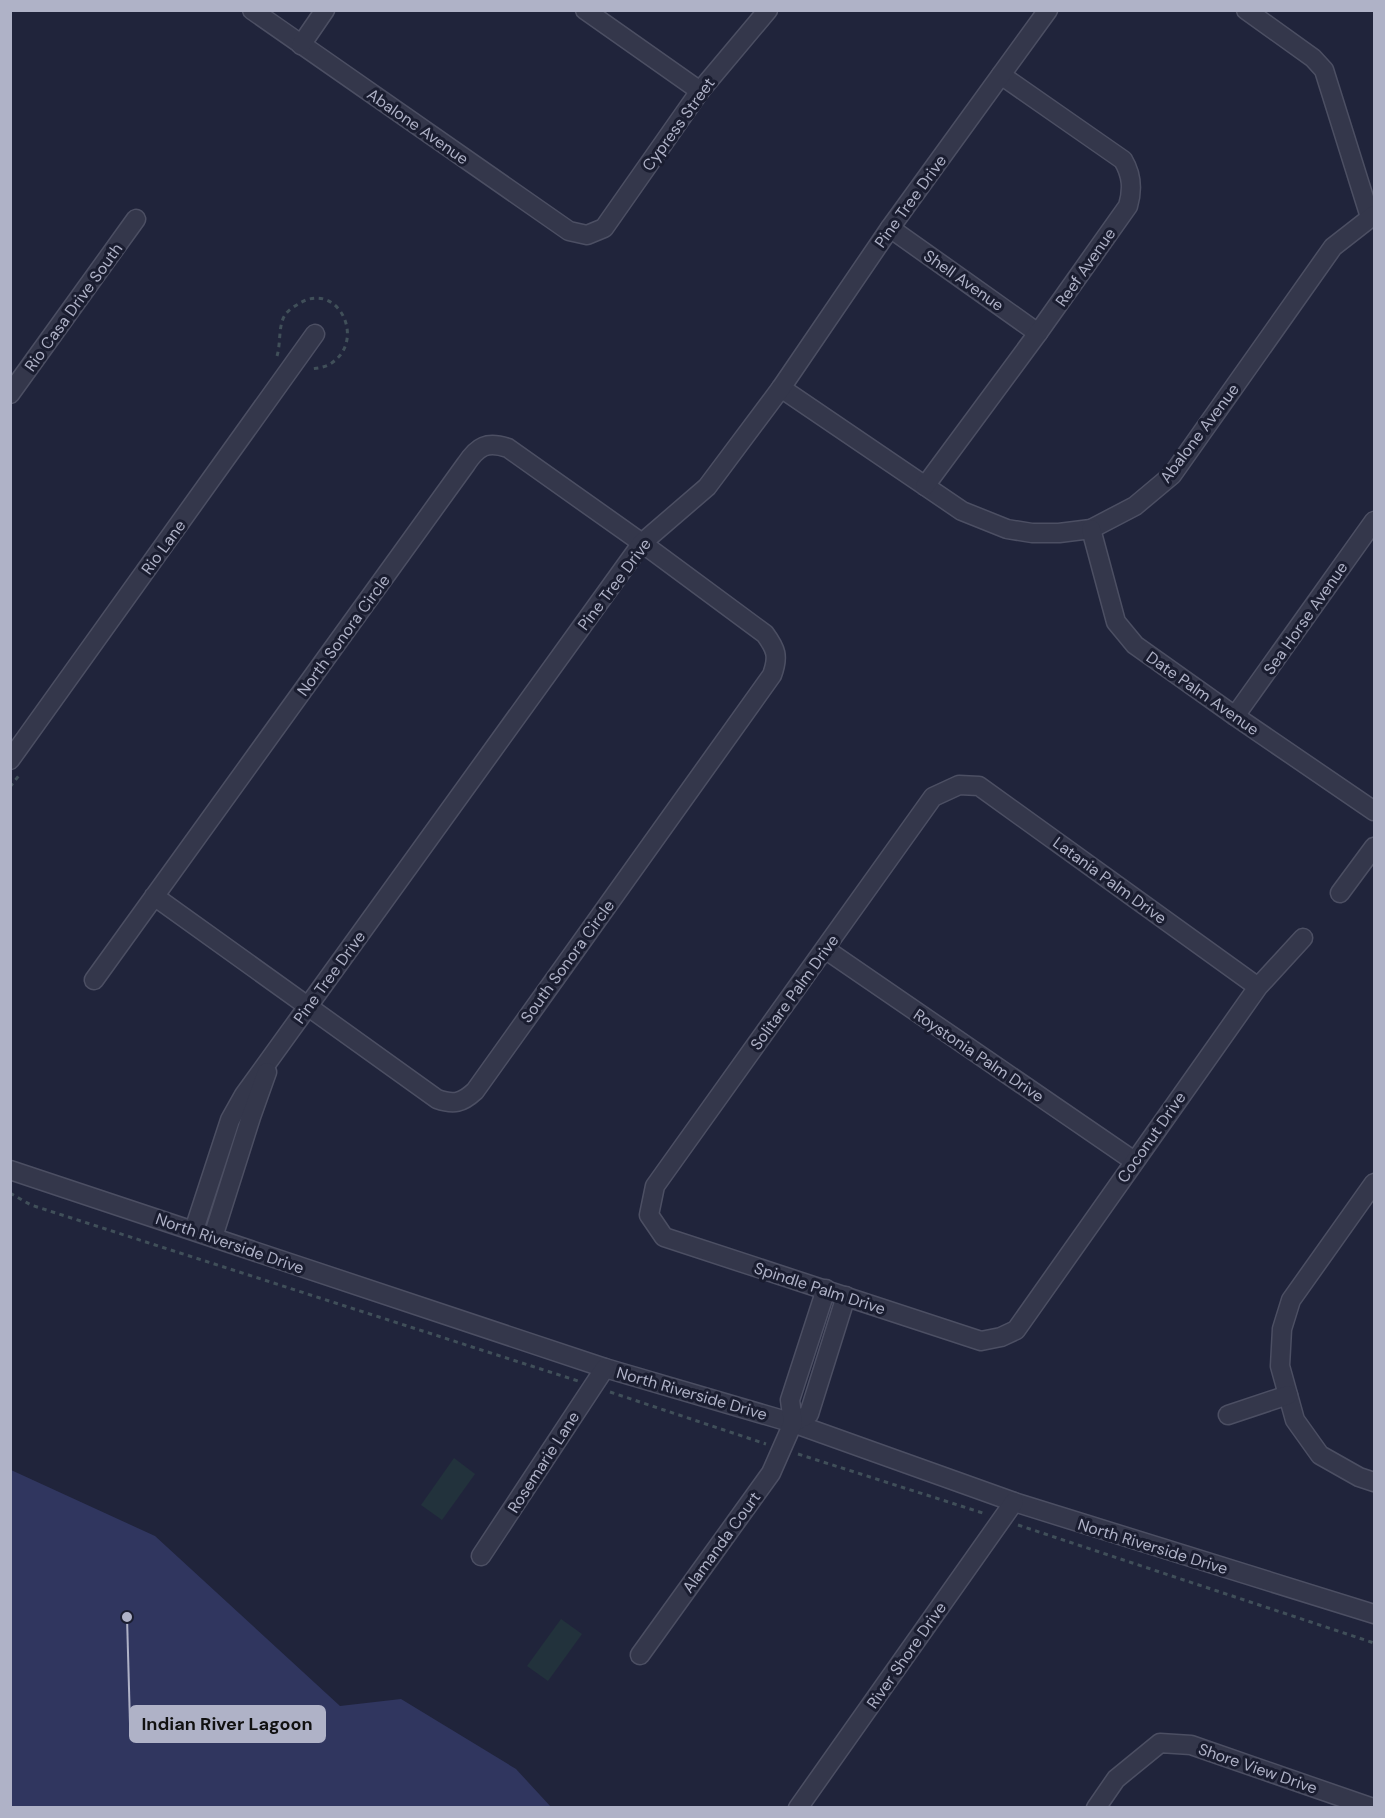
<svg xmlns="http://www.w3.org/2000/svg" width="1385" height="1818" font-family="'DM Sans',sans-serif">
<rect width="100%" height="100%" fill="#20243b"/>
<g fill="#22323c">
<polygon points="454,1458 475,1474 442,1520 421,1505"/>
<polygon points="561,1619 582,1634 548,1681 527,1666"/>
</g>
<polygon fill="#30365f" points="11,1470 155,1536 340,1706 401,1699 516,1769 551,1807 11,1807"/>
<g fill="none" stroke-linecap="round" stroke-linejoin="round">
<defs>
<g id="minor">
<polyline points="252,10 569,231 587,235 604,228 700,91 768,10"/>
<polyline points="585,10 700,91"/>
<polyline points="1246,10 1313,58 1324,70 1370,217"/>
<polyline points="301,45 325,10"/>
<polyline points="890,228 1038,333"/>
<polyline points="781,388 962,511 1007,529 1032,533 1059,533 1091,529 1135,506 1172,475 1333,247 1374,215"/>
<polyline points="10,394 136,219"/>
<path d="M925,486L1038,333L1128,206C1133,189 1132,175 1123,160L1001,75"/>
<polyline points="1091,529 1116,622 1135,645 1235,716 1374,811"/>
<polyline points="1235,716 1374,521"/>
<polyline points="10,760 315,334"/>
<polyline points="1340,893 1374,847"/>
<polyline points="825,949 1134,1161"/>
<path d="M94,980L466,464C478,446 487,441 508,448L642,543L765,634C776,649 779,656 772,675L475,1091C462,1103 454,1105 437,1099L154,896"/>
<polyline points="1258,987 979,786 959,785 933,797 655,1186 649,1215 664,1237 981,1341 1001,1337 1016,1330 1258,987 1303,938"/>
<polyline points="10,1170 605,1368 793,1423 1014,1502 1374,1614"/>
<polyline points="1374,1183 1291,1300 1282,1329 1280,1366 1295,1420 1320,1455 1359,1477 1374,1482"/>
<polyline points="194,1230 230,1120 244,1095 642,543 707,487 781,388 890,228 1048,10"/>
<polyline points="213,1237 251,1117 267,1072"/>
<polyline points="1228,1415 1288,1395"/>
<polyline points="793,1423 809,1414 846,1296"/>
<polyline points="481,1556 605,1368"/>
<polyline points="640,1655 771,1473 793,1423 790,1400 826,1289"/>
<polyline points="798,1808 1014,1502"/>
<polyline points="1096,1808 1116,1779 1160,1743 1191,1745 1373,1808"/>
</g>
</defs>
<use href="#minor" stroke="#4c4f63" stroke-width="21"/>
<g stroke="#404f59" stroke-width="3" stroke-dasharray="4.5 4.5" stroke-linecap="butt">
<path d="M277,356C281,343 278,326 285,315C288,310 295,306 300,303C337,281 366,338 333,362C327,367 319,368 311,369"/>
<polyline points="10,787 20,774"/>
<polyline points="10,1193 31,1205 578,1381"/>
<polyline points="610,1392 766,1444"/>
<polyline points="798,1454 986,1514"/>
<polyline points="1018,1525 1374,1643"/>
</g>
<use href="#minor" stroke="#34374b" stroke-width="18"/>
</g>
<g text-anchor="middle" stroke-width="6" stroke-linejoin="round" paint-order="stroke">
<g font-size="16" fill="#afb2c7" stroke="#1a1d30">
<text transform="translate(678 124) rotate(-54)" y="6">Cypress Street</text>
<text transform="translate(418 126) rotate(35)" y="6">Abalone Avenue</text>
<text transform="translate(910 201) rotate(-54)" y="6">Pine Tree Drive</text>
<text transform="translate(1085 267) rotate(-55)" y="6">Reef Avenue</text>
<text transform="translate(964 280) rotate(35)" y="6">Shell Avenue</text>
<text transform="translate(73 307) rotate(-54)" y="6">Rio Casa Drive South</text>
<text transform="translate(1199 433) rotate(-53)" y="6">Abalone Avenue</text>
<text transform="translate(163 547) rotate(-54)" y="6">Rio Lane</text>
<text transform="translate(614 584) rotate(-53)" y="6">Pine Tree Drive</text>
<text transform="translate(1305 618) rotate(-55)" y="6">Sea Horse Avenue</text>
<text transform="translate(343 635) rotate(-54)" y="6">North Sonora Circle</text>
<text transform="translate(1203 693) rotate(35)" y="6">Date Palm Avenue</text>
<text transform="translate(1110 880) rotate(36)" y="6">Latania Palm Drive</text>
<text transform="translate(567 961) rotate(-54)" y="6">South Sonora Circle</text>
<text transform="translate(329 977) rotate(-54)" y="6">Pine Tree Drive</text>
<text transform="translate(794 992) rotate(-54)" y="6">Solitare Palm Drive</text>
<text transform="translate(979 1055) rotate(34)" y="6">Roystonia Palm Drive</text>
<text transform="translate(1151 1137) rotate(-55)" y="6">Coconut Drive</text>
<text transform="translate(230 1243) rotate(19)" y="6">North Riverside Drive</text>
<text transform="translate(820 1288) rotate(18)" y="6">Spindle Palm Drive</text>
<text transform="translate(692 1393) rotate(16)" y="6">North Riverside Drive</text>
<text transform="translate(543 1462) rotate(-57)" y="6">Rosemarie Lane</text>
<text transform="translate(721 1542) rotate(-54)" y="6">Alamanda Court</text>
<text transform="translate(1153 1546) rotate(17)" y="6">North Riverside Drive</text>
<text transform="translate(906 1655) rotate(-55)" y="6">River Shore Drive</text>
<text transform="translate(1258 1768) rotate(19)" y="6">Shore View Drive</text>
</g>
</g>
<path fill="none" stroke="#afb2c7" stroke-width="2" d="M127 1617L130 1724"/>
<circle fill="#afb2c7" stroke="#1a1d30" stroke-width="2" cx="127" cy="1617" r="6"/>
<rect fill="#afb2c7" stroke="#afb2c7" stroke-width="2" x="130" y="1706" width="195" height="36" rx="6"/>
<g font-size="18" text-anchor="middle" font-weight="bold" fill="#111">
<text x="227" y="1730">Indian River Lagoon</text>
</g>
<rect width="1385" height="1818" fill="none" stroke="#afb2c7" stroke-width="24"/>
</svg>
